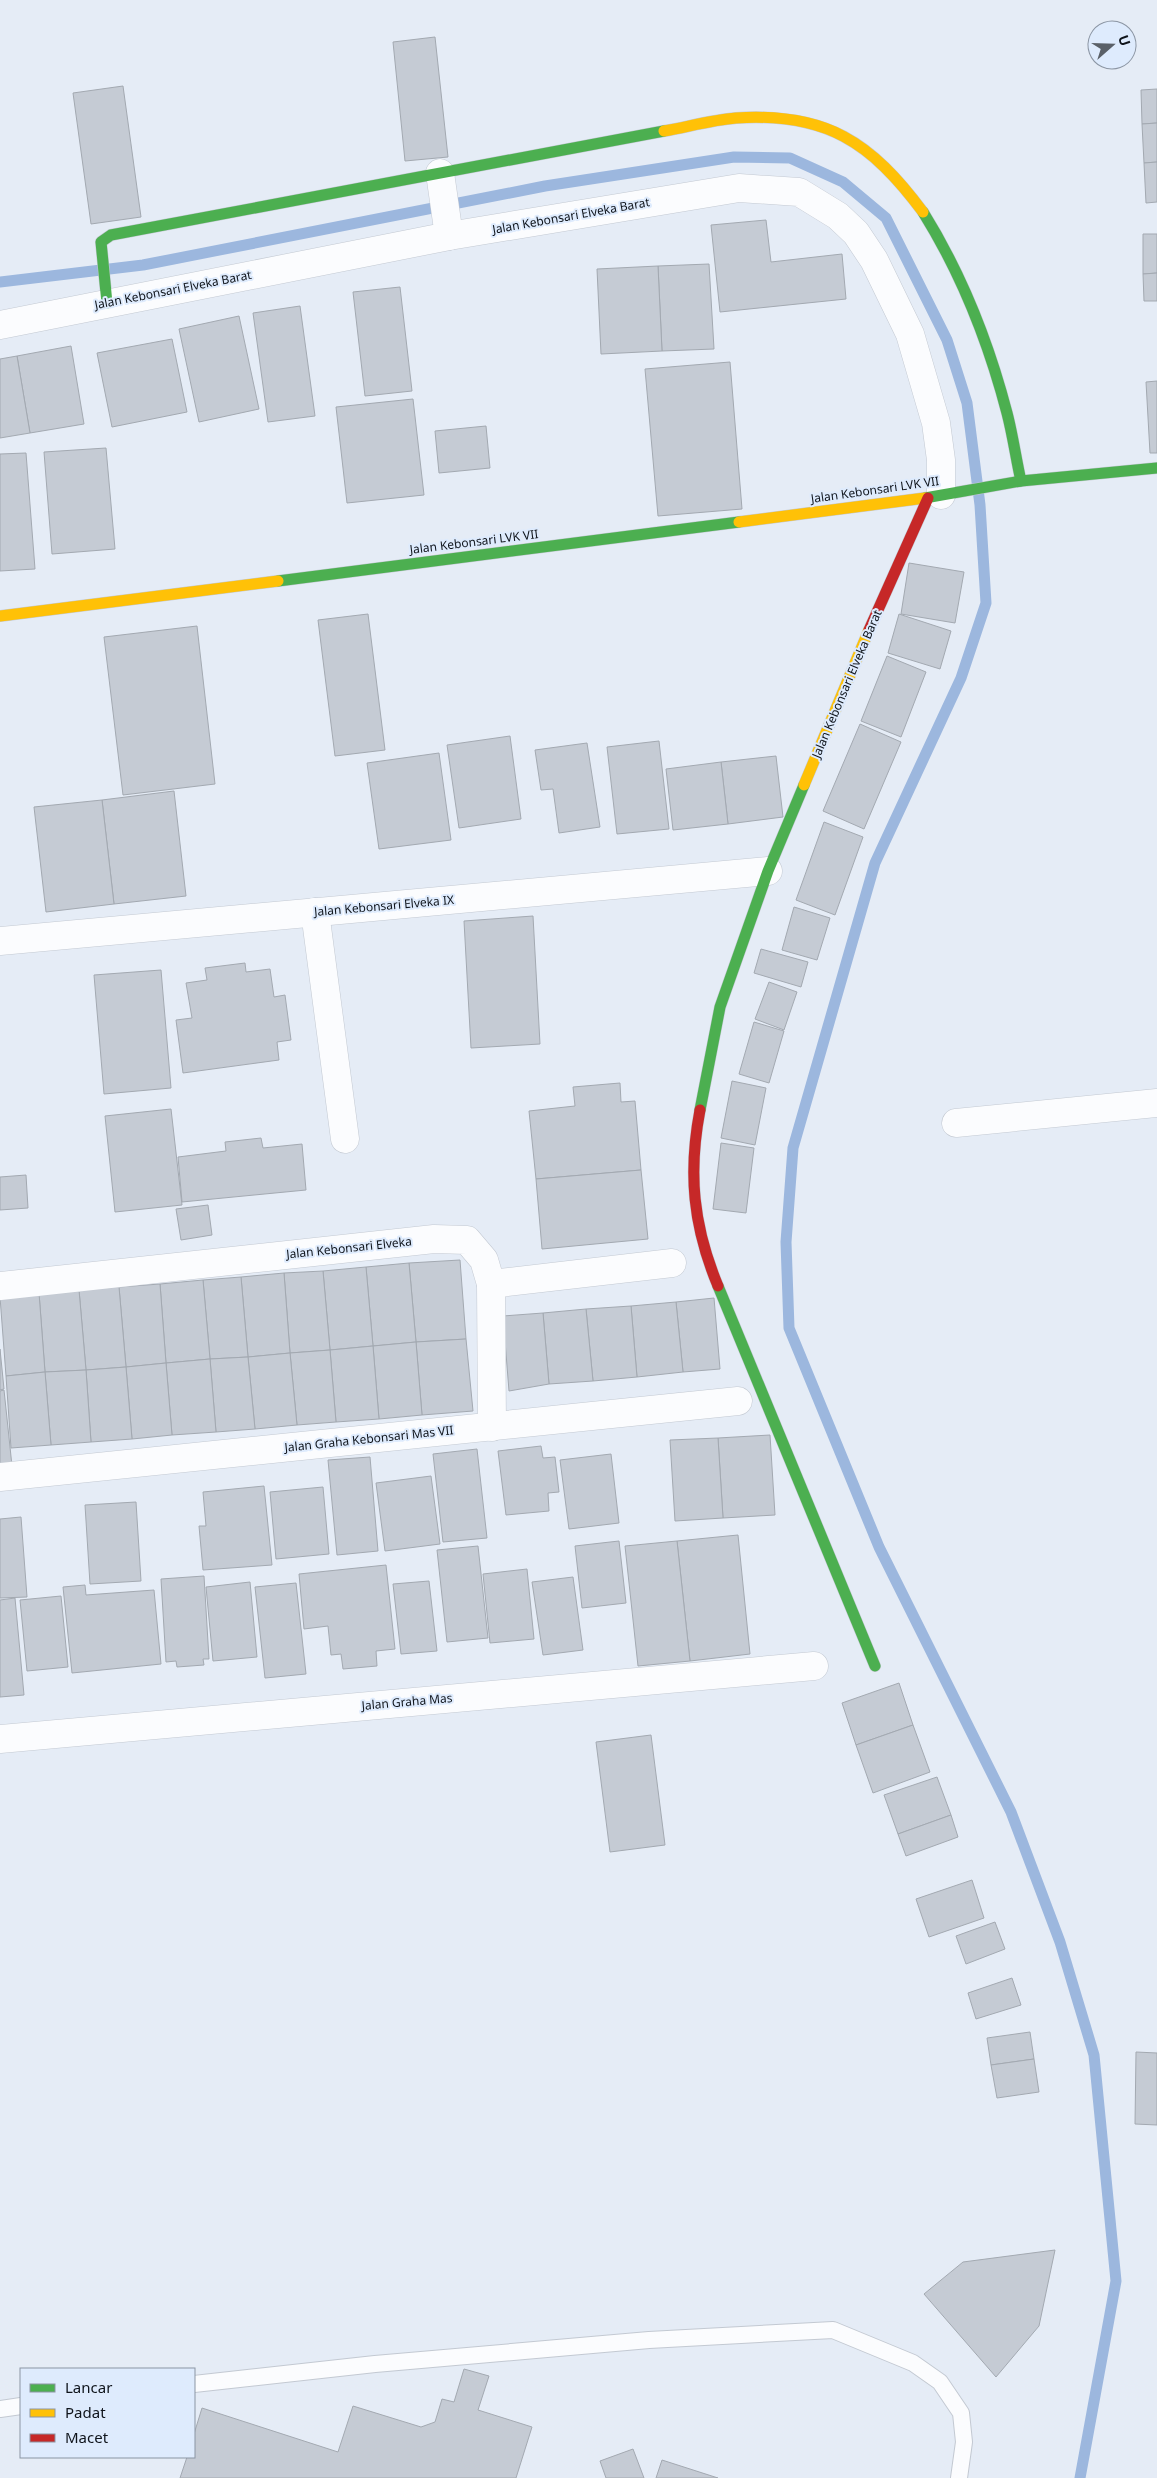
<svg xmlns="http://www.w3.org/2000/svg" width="1157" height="2478" font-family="'Noto Sans',sans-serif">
<rect width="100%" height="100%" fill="#e5ecf6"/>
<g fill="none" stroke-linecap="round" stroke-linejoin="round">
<polyline stroke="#9cb7de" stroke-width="11" points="0,282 143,265 545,186 734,157 790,158 843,182 886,218 947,340 967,403 980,505 986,603 961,678 875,863 793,1148 786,1242 789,1328 879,1547 1011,1812 1060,1942 1094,2055 1116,2281 1080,2478"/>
</g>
<g fill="#c5cbd4" stroke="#a3a9b1">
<polygon points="435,37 448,157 405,161 393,42"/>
<polygon points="123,86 141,217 91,224 73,93"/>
<polygon points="1157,89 1157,123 1142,124 1141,90"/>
<polygon points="1157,123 1157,162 1144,163 1142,124"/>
<polygon points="1157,162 1157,202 1146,203 1144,163"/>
<polygon points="766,220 771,262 842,254 846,299 720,312 711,225"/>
<polygon points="1143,234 1157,234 1157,273 1143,274"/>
<polygon points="709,264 714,349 662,351 658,266"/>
<polygon points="658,266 662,351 601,354 597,269"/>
<polygon points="1157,273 1157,301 1144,301 1143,274"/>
<polygon points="400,287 412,391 365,396 353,292"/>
<polygon points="300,306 315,416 268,422 253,313"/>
<polygon points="239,316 259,409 199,422 179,329"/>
<polygon points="172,339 187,412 112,427 97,353"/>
<polygon points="71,346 84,424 30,433 17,356"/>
<polygon points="17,356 30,433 0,438 0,359"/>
<polygon points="730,362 742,509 658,516 645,369"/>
<polygon points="1157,381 1157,453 1150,453 1146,382"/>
<polygon points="413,399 424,495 347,503 336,407"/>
<polygon points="486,426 490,468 439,473 435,431"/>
<polygon points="106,448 115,549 52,554 44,452"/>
<polygon points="26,453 35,569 0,571 0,454"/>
<polygon points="909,563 964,572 955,623 901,614"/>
<polygon points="368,614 385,750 335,756 318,620"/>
<polygon points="899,614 951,631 940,669 888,653"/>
<polygon points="197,626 215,784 123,795 104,637"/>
<polygon points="887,656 926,672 901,737 861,721"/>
<polygon points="860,724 901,742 864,829 823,811"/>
<polygon points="510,736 521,819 459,828 447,745"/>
<polygon points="659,741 669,829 617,834 607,747"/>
<polygon points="587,743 600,827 559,833 553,789 541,790 535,750"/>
<polygon points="439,753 451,840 379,849 367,763"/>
<polygon points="776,756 783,817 728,824 721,762"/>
<polygon points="721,762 728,824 673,830 666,769"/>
<polygon points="174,791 186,896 114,904 102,800"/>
<polygon points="102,800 114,904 46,912 34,807"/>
<polygon points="824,822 863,837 835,915 796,900"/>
<polygon points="794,907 830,918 817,960 782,950"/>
<polygon points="533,916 540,1044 471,1048 464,921"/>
<polygon points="761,949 808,962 801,987 754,973"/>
<polygon points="245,963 246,972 270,969 274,997 285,995 291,1040 277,1042 279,1060 183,1073 176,1020 192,1018 186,983 207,980 205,968"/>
<polygon points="161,970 171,1088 104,1094 94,975"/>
<polygon points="769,982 797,992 784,1030 755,1019"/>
<polygon points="754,1022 784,1031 769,1083 739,1074"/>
<polygon points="732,1081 766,1088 755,1145 721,1138"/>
<polygon points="620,1083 621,1102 635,1101 641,1170 536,1179 529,1111 575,1106 573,1087"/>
<polygon points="171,1109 182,1205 115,1212 105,1116"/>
<polygon points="261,1138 263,1148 302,1144 306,1190 182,1202 178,1157 226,1151 225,1142"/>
<polygon points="721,1143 754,1148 746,1213 713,1209"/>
<polygon points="641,1170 648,1239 542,1249 536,1179"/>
<polygon points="26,1175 28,1208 0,1210 0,1177"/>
<polygon points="208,1205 212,1235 181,1240 176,1209"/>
<polygon points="460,1260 466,1339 416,1342 409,1263"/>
<polygon points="409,1263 416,1342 373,1346 366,1267"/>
<polygon points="366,1267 373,1346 330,1350 323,1271"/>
<polygon points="323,1271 330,1350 290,1353 284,1273"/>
<polygon points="284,1273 290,1353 248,1357 241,1277"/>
<polygon points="241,1277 248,1357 210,1359 203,1280"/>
<polygon points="203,1280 210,1359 166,1363 160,1284"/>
<polygon points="160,1284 166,1363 126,1367 119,1287"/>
<polygon points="119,1287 126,1367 86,1370 79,1290"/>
<polygon points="79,1290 86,1370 45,1372 39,1293"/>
<polygon points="39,1293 45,1372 6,1376 0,1297"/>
<polygon points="714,1298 720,1369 683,1372 676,1302"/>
<polygon points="676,1302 683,1372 637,1377 631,1306"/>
<polygon points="631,1306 637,1377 593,1381 586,1309"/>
<polygon points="586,1309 593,1381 549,1384 543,1313"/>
<polygon points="543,1313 549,1384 509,1391 503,1316"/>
<polygon points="466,1339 473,1411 422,1415 416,1342"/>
<polygon points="416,1342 422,1415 379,1419 373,1346"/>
<polygon points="373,1346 379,1419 336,1422 330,1350"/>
<polygon points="0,1349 4,1389 0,1390"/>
<polygon points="330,1350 336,1422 297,1425 290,1353"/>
<polygon points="290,1353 297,1425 255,1429 248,1357"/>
<polygon points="248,1357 255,1429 216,1432 210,1359"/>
<polygon points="210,1359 216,1432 172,1435 166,1363"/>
<polygon points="166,1363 172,1435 132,1439 126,1367"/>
<polygon points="126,1367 132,1439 91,1442 86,1370"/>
<polygon points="86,1370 91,1442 51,1445 45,1372"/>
<polygon points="45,1372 51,1445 11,1448 6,1376"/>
<polygon points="4,1390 12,1466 0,1467 0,1391"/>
<polygon points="770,1435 775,1515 723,1518 718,1438"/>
<polygon points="718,1438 723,1518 675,1521 670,1440"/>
<polygon points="541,1446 543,1458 555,1457 559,1492 548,1493 549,1511 506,1515 498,1451"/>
<polygon points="477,1449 487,1538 443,1542 433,1454"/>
<polygon points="611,1454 619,1523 569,1529 560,1460"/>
<polygon points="370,1457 378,1551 337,1555 328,1460"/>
<polygon points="431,1476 440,1544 385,1551 376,1483"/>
<polygon points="264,1486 272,1565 203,1570 199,1526 206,1526 203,1492"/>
<polygon points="323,1487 329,1554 276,1559 270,1492"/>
<polygon points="136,1502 141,1581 90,1584 85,1505"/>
<polygon points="21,1517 27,1597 0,1598 0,1519"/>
<polygon points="738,1535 750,1654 690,1661 677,1541"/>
<polygon points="619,1541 626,1603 582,1608 575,1546"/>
<polygon points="677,1541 690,1661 638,1666 625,1546"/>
<polygon points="478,1546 488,1638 447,1642 437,1550"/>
<polygon points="386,1565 395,1649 376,1651 377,1666 343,1669 341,1654 331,1655 328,1626 304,1629 299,1574"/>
<polygon points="527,1569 534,1639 490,1643 483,1574"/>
<polygon points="204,1576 209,1659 203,1659 204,1665 177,1667 176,1661 166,1662 161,1579"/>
<polygon points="573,1577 583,1650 543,1655 532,1582"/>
<polygon points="429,1581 437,1651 401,1654 393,1584"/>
<polygon points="250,1582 257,1657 213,1661 206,1587"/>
<polygon points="296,1583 306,1674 265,1678 255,1587"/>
<polygon points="85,1585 86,1595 154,1590 161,1664 72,1673 63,1587"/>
<polygon points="61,1596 68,1667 27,1671 20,1600"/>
<polygon points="15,1598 24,1695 0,1697 0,1600"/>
<polygon points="899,1683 913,1725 856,1745 842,1703"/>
<polygon points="913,1725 930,1772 873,1793 856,1745"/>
<polygon points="651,1735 665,1845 610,1852 596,1742"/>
<polygon points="937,1777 951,1815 898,1834 884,1795"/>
<polygon points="951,1815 958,1837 906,1856 898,1834"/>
<polygon points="972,1880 984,1918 929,1937 916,1899"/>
<polygon points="995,1922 1005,1949 966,1964 956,1936"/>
<polygon points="1012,1978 1021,2005 976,2019 968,1993"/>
<polygon points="1030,2032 1034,2059 991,2065 987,2038"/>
<polygon points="1136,2052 1157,2053 1157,2125 1135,2124"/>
<polygon points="1034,2059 1039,2092 997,2098 991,2065"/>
<polygon points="1055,2250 1039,2326 996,2377 924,2294 963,2262"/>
<polygon points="464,2369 489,2376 478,2410 532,2427 516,2478 180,2478 187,2457 194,2457 194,2434 202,2408 338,2452 353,2406 421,2427 435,2422 442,2399 454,2402"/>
<polygon points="633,2449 644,2478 606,2478 600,2461"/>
<polygon points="662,2460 718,2478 656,2478"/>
</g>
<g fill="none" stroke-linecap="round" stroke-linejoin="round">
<defs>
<g id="lane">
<polyline points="194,2384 375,2364 649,2340 833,2330 913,2363 940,2382 961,2413 964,2442 959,2478"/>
<polyline points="0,2409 21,2406"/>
</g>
<g id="street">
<polyline points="440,173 449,236"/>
<polyline points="0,325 449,236 739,188 799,192 838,216 856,233 874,260 910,334 936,423 941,460 941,495"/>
<polyline points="315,912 345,1139"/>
<polyline points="0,941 768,871"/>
<polyline points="956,1123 1157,1103"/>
<polyline points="491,1284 672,1263"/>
<polyline points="0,1286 434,1239 467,1240 484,1260 491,1284 492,1427"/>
<polyline points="0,1477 738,1401"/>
<polyline points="0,1739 814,1666"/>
</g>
<g id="fast">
<path d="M923,212C961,273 989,344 1007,413C1013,436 1016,459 1021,481"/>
<polyline points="107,303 101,242 111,235 664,131"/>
<polyline points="925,498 1021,481 1157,468"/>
<polyline points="278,581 739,522"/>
<polyline points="700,1110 720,1007 768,871 804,785"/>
<polyline points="718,1286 875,1666"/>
</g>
<g id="slow">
<path d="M664,131C687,127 712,120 736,118C826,112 871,142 923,212"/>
<polyline points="739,522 925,498"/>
<polyline points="0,616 278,581"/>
<polyline points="804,785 869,630"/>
</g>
<g id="jam">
<polyline points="869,630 928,498"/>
<path d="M700,1110C688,1173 693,1226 718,1286"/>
</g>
</defs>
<use href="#lane" stroke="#c3c9d2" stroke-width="18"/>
<use href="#street" stroke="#c3c9d2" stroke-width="29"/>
<use href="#fast" stroke="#c3c9d2" stroke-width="12"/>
<use href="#slow" stroke="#c3c9d2" stroke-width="12"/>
<use href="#jam" stroke="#c3c9d2" stroke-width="12"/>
<use href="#lane" stroke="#fbfcfe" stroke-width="16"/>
<use href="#street" stroke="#fbfcfe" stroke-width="28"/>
<use href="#fast" stroke="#4caf50" stroke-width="11"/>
<use href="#slow" stroke="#ffc107" stroke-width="11"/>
<use href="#jam" stroke="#c62828" stroke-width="11"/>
</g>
<g text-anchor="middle" stroke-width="4" stroke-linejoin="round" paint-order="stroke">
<g font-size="12" fill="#0f141b" stroke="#deebfd">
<text transform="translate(571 216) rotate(-10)" y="4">Jalan Kebonsari Elveka Barat</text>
<text transform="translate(173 290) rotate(-11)" y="4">Jalan Kebonsari Elveka Barat</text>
<text transform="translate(875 490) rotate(-8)" y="4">Jalan Kebonsari LVK VII</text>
<text transform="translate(474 542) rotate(-7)" y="4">Jalan Kebonsari LVK VII</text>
<text transform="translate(847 684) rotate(-67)" y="4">Jalan Kebonsari Elveka Barat</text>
<text transform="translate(384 906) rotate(-5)" y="4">Jalan Kebonsari Elveka IX</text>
<text transform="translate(349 1248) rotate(-6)" y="4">Jalan Kebonsari Elveka</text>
<text transform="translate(369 1439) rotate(-6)" y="4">Jalan Graha Kebonsari Mas VII</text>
<text transform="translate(407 1702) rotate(-5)" y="4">Jalan Graha Mas</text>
</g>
</g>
<rect x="20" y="2368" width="175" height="90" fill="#deebfd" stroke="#8b95a3"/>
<rect x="30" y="2384" width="25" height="8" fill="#4caf50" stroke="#8b95a3"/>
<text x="65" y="2393" font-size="15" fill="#0f141b">Lancar</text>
<rect x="30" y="2409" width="25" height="8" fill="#ffc107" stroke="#8b95a3"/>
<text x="65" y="2418" font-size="15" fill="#0f141b">Padat</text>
<rect x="30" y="2434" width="25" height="8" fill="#c62828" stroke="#8b95a3"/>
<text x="65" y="2443" font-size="15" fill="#0f141b">Macet</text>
<g transform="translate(1112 45) rotate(70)"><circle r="24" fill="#deebfd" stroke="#8b95a3"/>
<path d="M0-4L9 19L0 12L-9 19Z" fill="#5a6068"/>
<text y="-8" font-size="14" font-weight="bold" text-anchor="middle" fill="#0f141b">U</text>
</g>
</svg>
